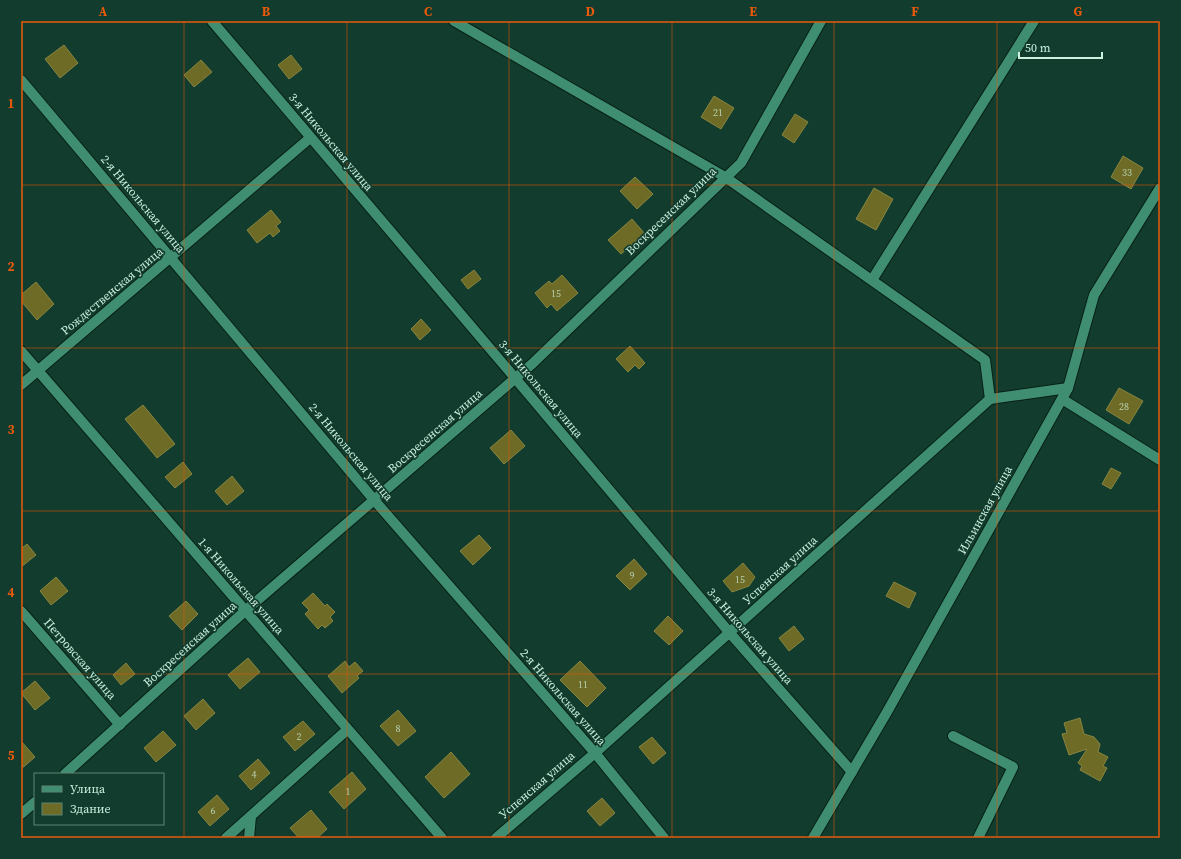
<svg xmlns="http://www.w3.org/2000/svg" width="1181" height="859" font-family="'Source Serif 4',serif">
<rect width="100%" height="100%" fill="#123c2d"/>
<g fill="#6e6b26" stroke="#888541">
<polygon points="64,45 78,63 60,78 45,59"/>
<polygon points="291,55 302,69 289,79 278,65"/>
<polygon points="201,60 212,72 194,87 184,75"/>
<polygon points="714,96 734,108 721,129 701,117"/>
<polygon points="795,114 808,122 794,143 782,135"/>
<polygon points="1123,156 1143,168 1131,189 1111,177"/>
<polygon points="635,177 653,194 637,209 620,191"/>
<polygon points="874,188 893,199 876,230 856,219"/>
<polygon points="271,210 281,222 276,226 280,231 273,237 270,233 257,243 247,230"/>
<polygon points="632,219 645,234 621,254 608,240"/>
<polygon points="474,270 481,279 468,289 461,280"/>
<polygon points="562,275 578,293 557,311 551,304 547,308 535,293 549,281 552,284"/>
<polygon points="36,282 54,304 37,320 21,301 21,295"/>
<polygon points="421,319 431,330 420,340 411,329"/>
<polygon points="630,346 645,363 639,369 635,365 628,372 616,359"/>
<polygon points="1119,388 1143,401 1129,424 1106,410"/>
<polygon points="143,405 175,444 157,458 125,419"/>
<polygon points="511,430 525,446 504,464 490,448"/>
<polygon points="183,462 192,474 175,488 165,477"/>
<polygon points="1111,468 1121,473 1111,489 1102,484"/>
<polygon points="232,476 244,491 227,505 215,491"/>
<polygon points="479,535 491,548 473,565 460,551"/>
<polygon points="27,544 36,555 21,567 21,549"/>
<polygon points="634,559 647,574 630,590 616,576"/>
<polygon points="743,563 755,577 749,586 732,592 723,581"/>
<polygon points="56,577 68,591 51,605 40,591"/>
<polygon points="894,582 916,593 909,608 886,596"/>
<polygon points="313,593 325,606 327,604 335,612 330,617 333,621 325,628 322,625 318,629 305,614 309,610 302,603"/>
<polygon points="186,601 198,614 182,630 169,616"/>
<polygon points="668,616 683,631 669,645 654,631"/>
<polygon points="794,626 804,639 789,651 779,638"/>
<polygon points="248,658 260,672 240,689 228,675"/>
<polygon points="345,661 349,667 355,662 363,671 357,676 359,678 342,693 328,676"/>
<polygon points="580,661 606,688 587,707 560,680"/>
<polygon points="126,663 135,674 121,685 113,675"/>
<polygon points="35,681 50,698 35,710 21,693"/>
<polygon points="203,699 215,713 196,730 184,716"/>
<polygon points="398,710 416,731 398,746 380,726"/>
<polygon points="1080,718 1084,734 1094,737 1100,744 1098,752 1108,757 1103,766 1107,768 1100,781 1080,770 1082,766 1078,763 1087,749 1069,755 1062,734 1067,733 1064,723"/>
<polygon points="303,721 315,734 295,751 283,737"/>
<polygon points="163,731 176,745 156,762 144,748"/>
<polygon points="652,737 666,753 653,764 639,747"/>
<polygon points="21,741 35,757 21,769"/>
<polygon points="451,752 470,774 444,798 425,777"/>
<polygon points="258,759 270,773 251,790 239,776"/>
<polygon points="352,772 366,789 344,809 329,792"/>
<polygon points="217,795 229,809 210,826 198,812"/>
<polygon points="602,798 615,813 600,826 587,811"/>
<polygon points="311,810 327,829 317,838 299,838 290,828"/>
</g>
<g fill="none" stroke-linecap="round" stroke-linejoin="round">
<defs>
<g id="street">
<polyline points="212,21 515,378 729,632 852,772"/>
<polyline points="454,21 725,177 985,360 990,399"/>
<polyline points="21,80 375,501 595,753 664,838"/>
<polyline points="872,280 1034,21"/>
<polyline points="21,351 442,838"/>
<polyline points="21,385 310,138"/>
<polyline points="990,399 1068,388"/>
<polyline points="1062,399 1160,460"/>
<polyline points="21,611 120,725"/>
<polyline points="953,736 1013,767 978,838"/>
<polyline points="65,774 245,611 532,364 741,163 821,21"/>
<polyline points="21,814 35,802"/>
<polyline points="226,838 347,730"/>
<polyline points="249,838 251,816"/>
<polyline points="496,838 595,753 990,399"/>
<polyline points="813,838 887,712 1068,388 1094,295 1160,188"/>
</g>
</defs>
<use href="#street" stroke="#072117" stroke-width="12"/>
<use href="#street" stroke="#408e71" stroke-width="10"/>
</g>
<path fill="none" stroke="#e8590c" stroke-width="1" stroke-opacity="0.55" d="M184,21V838M347,21V838M509,21V838M672,21V838M834,21V838M997,21V838M21,185H1160M21,348H1160M21,511H1160M21,674H1160"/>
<g text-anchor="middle" stroke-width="3.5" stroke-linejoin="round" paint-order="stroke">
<g font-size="10" fill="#b4d0b2">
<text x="718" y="116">21</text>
<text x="1127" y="176">33</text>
<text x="556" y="297">15</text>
<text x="1124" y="410">28</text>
<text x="632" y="579">9</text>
<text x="740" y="583">15</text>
<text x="583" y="688">11</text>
<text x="398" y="732">8</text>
<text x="299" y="740">2</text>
<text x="254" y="778">4</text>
<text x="348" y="795">1</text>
<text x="213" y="814">6</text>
</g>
<g font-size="12" fill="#ccf1e0" stroke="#123c2d">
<text transform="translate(331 142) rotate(50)" y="4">3-я Никольская улица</text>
<text transform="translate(143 204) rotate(50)" y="4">2-я Никольская улица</text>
<text transform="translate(671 211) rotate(-44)" y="4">Воскресенская улица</text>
<text transform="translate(112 291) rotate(-40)" y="4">Рождественская улица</text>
<text transform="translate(541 389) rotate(50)" y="4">3-я Никольская улица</text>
<text transform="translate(435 431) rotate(-41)" y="4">Воскресенская улица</text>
<text transform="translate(351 452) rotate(50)" y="4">2-я Никольская улица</text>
<text transform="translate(985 510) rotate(-61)" y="4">Ильинская улица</text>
<text transform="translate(780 570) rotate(-42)" y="4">Успенская улица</text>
<text transform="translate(241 586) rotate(49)" y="4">1-я Никольская улица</text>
<text transform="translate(750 636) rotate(49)" y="4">3-я Никольская улица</text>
<text transform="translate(190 644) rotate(-42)" y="4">Воскресенская улица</text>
<text transform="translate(80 659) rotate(49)" y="4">Петровская улица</text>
<text transform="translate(563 697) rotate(49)" y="4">2-я Никольская улица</text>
<text transform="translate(537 785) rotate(-41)" y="4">Успенская улица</text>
</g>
</g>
<rect width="1181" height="859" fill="none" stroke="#123c2d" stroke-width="44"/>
<rect x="34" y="773" width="130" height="52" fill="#123c2d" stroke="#5c8475"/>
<rect x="42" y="786" width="20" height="6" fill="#408e71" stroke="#5c8475"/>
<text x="70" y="793" font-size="12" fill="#ccf1e0">Улица</text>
<rect x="42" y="803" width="20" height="12" fill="#6e6b26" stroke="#5c8475"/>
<text x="70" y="813" font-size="12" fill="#ccf1e0">Здание</text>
<path d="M1019 52v6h83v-6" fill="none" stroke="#ccf1e0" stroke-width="2"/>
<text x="1025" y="52" font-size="12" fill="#ccf1e0" stroke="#123c2d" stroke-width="3" paint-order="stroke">50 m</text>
<rect x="22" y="22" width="1137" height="815" fill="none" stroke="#e8590c" stroke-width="1.5"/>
<g font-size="13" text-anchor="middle" font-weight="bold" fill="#e8590c">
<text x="103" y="16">A</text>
<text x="266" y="16">B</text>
<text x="428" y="16">C</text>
<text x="590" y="16">D</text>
<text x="753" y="16">E</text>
<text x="915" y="16">F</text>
<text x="1078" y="16">G</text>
<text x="11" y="108">1</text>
<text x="11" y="271">2</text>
<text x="11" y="434">3</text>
<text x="11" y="597">4</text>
<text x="11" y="760">5</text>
</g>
</svg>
